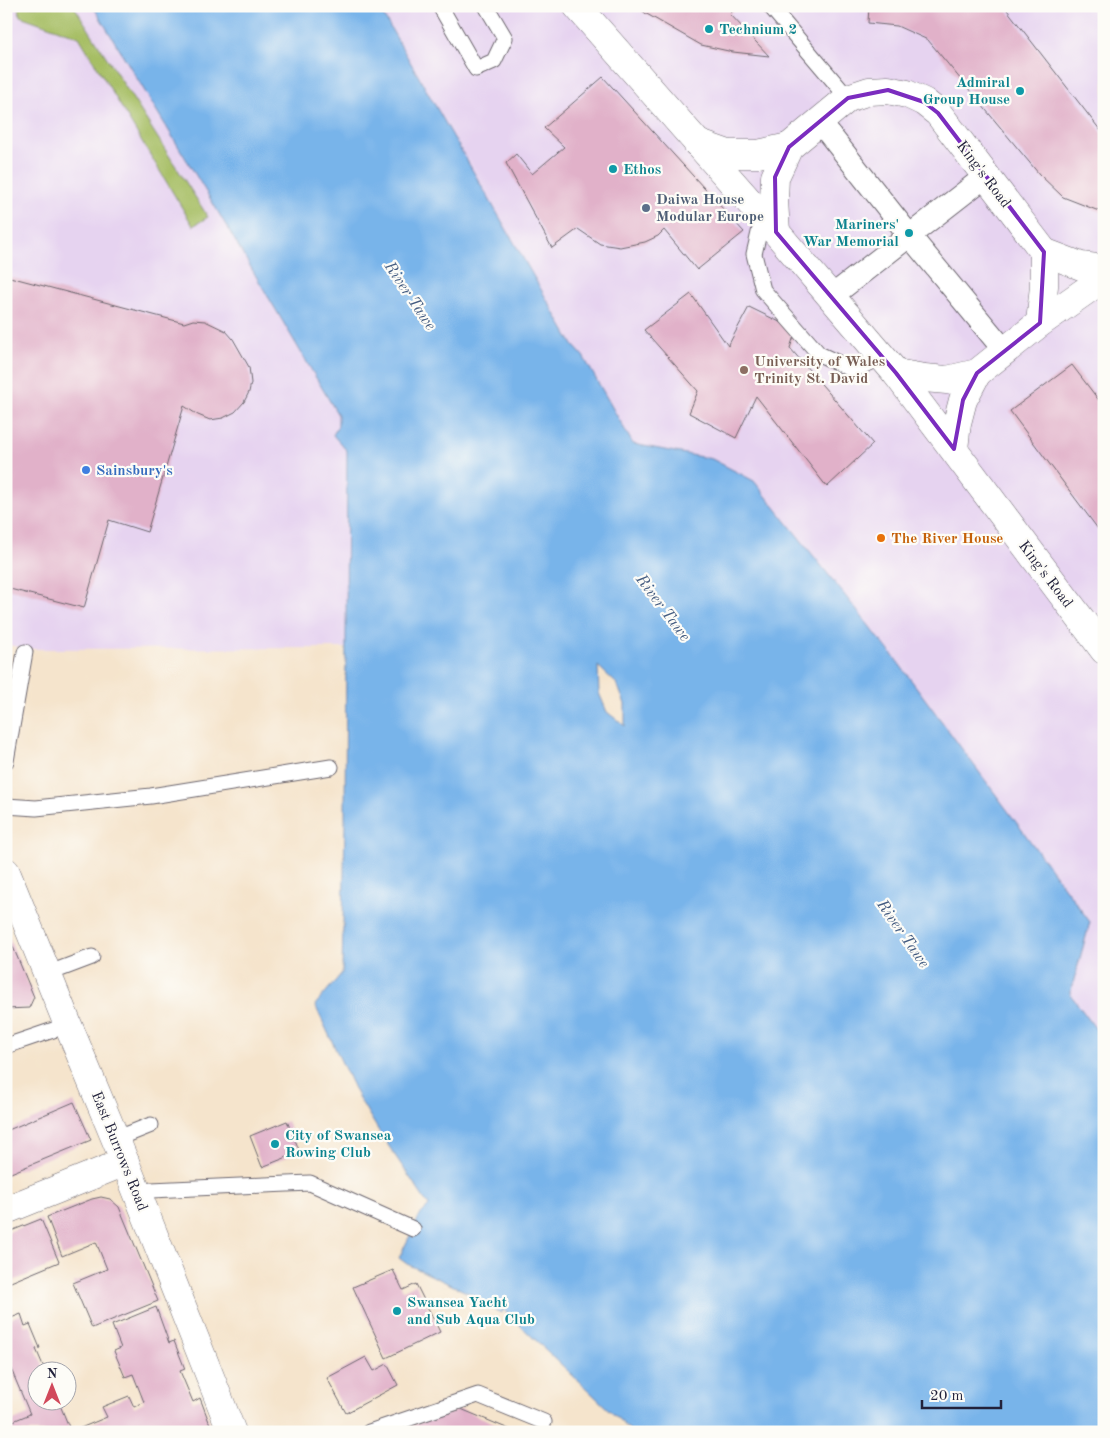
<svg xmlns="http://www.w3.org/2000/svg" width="1110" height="1438" font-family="'Old Standard TT',serif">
<rect width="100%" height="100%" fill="#fdfcf7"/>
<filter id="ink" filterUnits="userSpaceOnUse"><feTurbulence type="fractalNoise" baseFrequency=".02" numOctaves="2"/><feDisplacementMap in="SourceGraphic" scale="10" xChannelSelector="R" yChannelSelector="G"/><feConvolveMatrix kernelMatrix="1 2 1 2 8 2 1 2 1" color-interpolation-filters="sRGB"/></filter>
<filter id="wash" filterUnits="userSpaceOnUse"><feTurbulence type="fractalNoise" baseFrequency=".0096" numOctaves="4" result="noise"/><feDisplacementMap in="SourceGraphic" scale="20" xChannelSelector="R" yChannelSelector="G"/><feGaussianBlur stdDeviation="1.12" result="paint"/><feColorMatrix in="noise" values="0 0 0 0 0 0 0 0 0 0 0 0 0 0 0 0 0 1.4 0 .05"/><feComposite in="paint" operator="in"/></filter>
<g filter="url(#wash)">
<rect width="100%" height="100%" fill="#f5e4cc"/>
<g fill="#e6d3f0">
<polygon points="6,6 93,6 214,205 338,415 338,426 333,435 347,451 346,648 25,649 6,644"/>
<polygon points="378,6 1104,6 1104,1040 1070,994 1090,922 712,459 633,444 583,356 573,345"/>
</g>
<polygon fill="#a6be63" stroke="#64704f" points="18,6 74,6 208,217 193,226 79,37 20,16"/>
<path fill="#78b4ea" stroke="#4d6b92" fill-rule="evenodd" d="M93,6H378L573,345L583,356L633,444L712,459L754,481L897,661L1090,922L1070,994L1104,1040V1432H632L503,1309L502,1313L473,1301L475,1296L407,1264L399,1258L420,1215L429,1206L380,1133L356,1093L315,1005L342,973L345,824L347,451L333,435L338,426V415L214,205ZM598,666L617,684L625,704V726L607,712L599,693Z"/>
<g id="blocks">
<g fill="#e1b1c9">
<polygon points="637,6 738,6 730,14 769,56 733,52 701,45 645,13"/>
<polygon points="869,6 1004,6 1104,135 1104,213 1063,197 1039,174 928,40 897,26 868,23"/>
<polygon points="603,77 744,232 697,270 664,230 658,236 645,242 620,247 600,244 578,229 552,248 506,163 516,154 532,174 564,147 544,128"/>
<polygon points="6,276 184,323 193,320 205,321 226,331 233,339 249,367 251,383 249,392 244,402 235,412 223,418 210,420 198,415 184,406 147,532 109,520 84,608 6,588"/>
<polygon points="691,294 728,346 749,307 796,330 790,348 873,444 827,487 756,396 736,438 689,413 698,391 644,330"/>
<polygon points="1072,365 1104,407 1104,537 1010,411"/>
<polygon points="6,930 34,997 29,1008 6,1009"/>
<polygon points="74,1102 91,1140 6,1175 6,1131"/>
<polygon points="287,1121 300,1152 262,1167 250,1136"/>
<polygon points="101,1197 110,1199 119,1207 158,1301 92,1328 73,1283 107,1269 96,1242 62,1256 47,1217 92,1199"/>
<polygon points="41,1219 59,1262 6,1284 6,1233"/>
<polygon points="393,1270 403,1290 416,1284 440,1332 386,1358 353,1287"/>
<polygon points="156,1307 169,1343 174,1341 185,1369 180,1371 193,1402 200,1398 211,1427 201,1432 71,1432 107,1417 102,1407 129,1396 134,1407 144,1402 133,1374 125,1377 114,1351 121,1348 112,1325"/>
<polygon points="21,1314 25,1326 30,1324 40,1348 36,1349 45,1370 38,1370 38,1400 58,1400 71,1432 6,1432 6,1424 30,1414 6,1357 6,1320"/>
<polygon points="366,1357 374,1371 387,1364 398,1385 346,1413 327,1378"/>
<polygon points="461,1409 516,1432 395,1432 395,1431"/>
</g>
</g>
</g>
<g filter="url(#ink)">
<use href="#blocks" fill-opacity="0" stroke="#6c666e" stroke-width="1"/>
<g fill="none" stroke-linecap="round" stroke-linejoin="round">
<defs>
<g id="service">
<polyline points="440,6 476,69 494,61 505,38 486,6"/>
<polyline points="770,6 848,98"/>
<polyline points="763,216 754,254 763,290 819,354 853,370 883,357"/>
<polyline points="6,761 25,652"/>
<polyline points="6,806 36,808 151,796 331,767"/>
<polyline points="47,974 92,957"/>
<polyline points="6,1046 68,1025"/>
<polyline points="116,1139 151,1125"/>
<polyline points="138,1193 151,1190 310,1183 413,1229"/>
<polyline points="369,1432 478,1395 544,1422"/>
</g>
<g id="pedestrian">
<polyline points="819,121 909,235 1004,350"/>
<polyline points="832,296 986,176"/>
</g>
<g id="minor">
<polyline points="896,373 1104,650"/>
<polyline points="954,449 957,423 963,400 977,373"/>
<polyline points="6,872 68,1025 125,1162 232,1432"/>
<polyline points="6,1210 125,1162"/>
</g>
<g id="tertiary">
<polyline points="577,6 776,232 896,373 924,378 947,380 977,373 1040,323 1104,278"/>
<polyline points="697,143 728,154 758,154 789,147"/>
<polyline points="776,232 774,200 775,177 789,147 848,98 869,91 888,90 907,94 924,102 938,113 1044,252 1044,286 1040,323"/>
<polyline points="1044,252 1081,266 1104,269"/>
</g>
</defs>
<use href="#service" stroke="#6c666e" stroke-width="17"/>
<use href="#pedestrian" stroke="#6c666e" stroke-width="24"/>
<use href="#minor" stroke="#6c666e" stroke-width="29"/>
<use href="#tertiary" stroke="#6c666e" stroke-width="29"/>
<use href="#service" stroke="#fff" stroke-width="15"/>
<use href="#pedestrian" stroke="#fff" stroke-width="22"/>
<use href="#minor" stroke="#fff" stroke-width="28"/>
<use href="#tertiary" stroke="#fff" stroke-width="28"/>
</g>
</g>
<path fill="none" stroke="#7b2cbf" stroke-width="4" stroke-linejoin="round" d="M888,90L924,102L938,113L1044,252L1040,323L977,373L963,400L954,449L896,373L776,232L775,177L789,147L848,98Z"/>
<g fill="#0f9aa8" stroke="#fdfcf7" stroke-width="2">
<circle cx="709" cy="29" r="5"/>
<circle cx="1020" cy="91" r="5"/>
<circle cx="613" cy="169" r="5"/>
<circle cx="909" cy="233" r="5"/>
<circle cx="275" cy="1144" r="5"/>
<circle cx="397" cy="1311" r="5"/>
</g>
<circle fill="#5c6f8a" stroke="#fdfcf7" stroke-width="2" cx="646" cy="208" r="5"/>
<circle fill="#8d6e63" stroke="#fdfcf7" stroke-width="2" cx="744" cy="370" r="5"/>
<circle fill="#3f7fe0" stroke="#fdfcf7" stroke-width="2" cx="86" cy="470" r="5"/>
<circle fill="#e8710a" stroke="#fdfcf7" stroke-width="2" cx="881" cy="538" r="5"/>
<g text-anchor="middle" stroke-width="4.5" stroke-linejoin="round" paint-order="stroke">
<g font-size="15" font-weight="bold" fill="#0d838f" stroke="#fdfcf7" text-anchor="start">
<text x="719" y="34">Technium 2</text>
<text x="1010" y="87" text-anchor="end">Admiral<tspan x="1010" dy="17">Group House</tspan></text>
<text x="623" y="174">Ethos</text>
<text x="899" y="229" text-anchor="end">Mariners'<tspan x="899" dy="17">War Memorial</tspan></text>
<text x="285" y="1140">City of Swansea<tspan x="285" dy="17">Rowing Club</tspan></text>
<text x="407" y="1307">Swansea Yacht<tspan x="407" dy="17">and Sub Aqua Club</tspan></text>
</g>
<g font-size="15" fill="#22223b" stroke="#fdfcf7">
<text transform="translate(984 174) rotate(53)" y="5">King's Road</text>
<text transform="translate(1046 574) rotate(53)" y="5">King's Road</text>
<text transform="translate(120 1151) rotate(68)" y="5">East Burrows Road</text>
</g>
<g font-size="15" font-weight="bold" fill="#4e5e75" stroke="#fdfcf7" text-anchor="start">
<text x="656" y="204">Daiwa House<tspan x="656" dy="17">Modular Europe</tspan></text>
</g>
<g font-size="15" font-weight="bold" fill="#785e54" stroke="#fdfcf7" text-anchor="start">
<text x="754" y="366">University of Wales<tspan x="754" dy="17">Trinity St. David</tspan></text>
</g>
<g font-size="15" font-weight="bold" fill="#366cbe" stroke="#fdfcf7" text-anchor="start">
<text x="96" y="475">Sainsbury's</text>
</g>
<g font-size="15" font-weight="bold" fill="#c56008" stroke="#fdfcf7" text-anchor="start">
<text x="891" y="543">The River House</text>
</g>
<g font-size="16" font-style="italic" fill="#445c81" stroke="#fdfcf7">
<text transform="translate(411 295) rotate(56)" y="6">River Tawe</text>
<text transform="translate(664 607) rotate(53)" y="6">River Tawe</text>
<text transform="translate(904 933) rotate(55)" y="6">River Tawe</text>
</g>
</g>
<rect width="1110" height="1438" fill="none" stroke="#fdfcf7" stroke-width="25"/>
<g transform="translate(52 1386)"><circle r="24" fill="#fdfcf7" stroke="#a5a5ac"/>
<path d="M0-4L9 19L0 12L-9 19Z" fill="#d1495b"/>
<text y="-8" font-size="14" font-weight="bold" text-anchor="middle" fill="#22223b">N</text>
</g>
<path d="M922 1400v8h79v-8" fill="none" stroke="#22223b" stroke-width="2.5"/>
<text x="930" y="1400" font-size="15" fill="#22223b" stroke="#fdfcf7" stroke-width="4" paint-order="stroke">20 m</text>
</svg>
